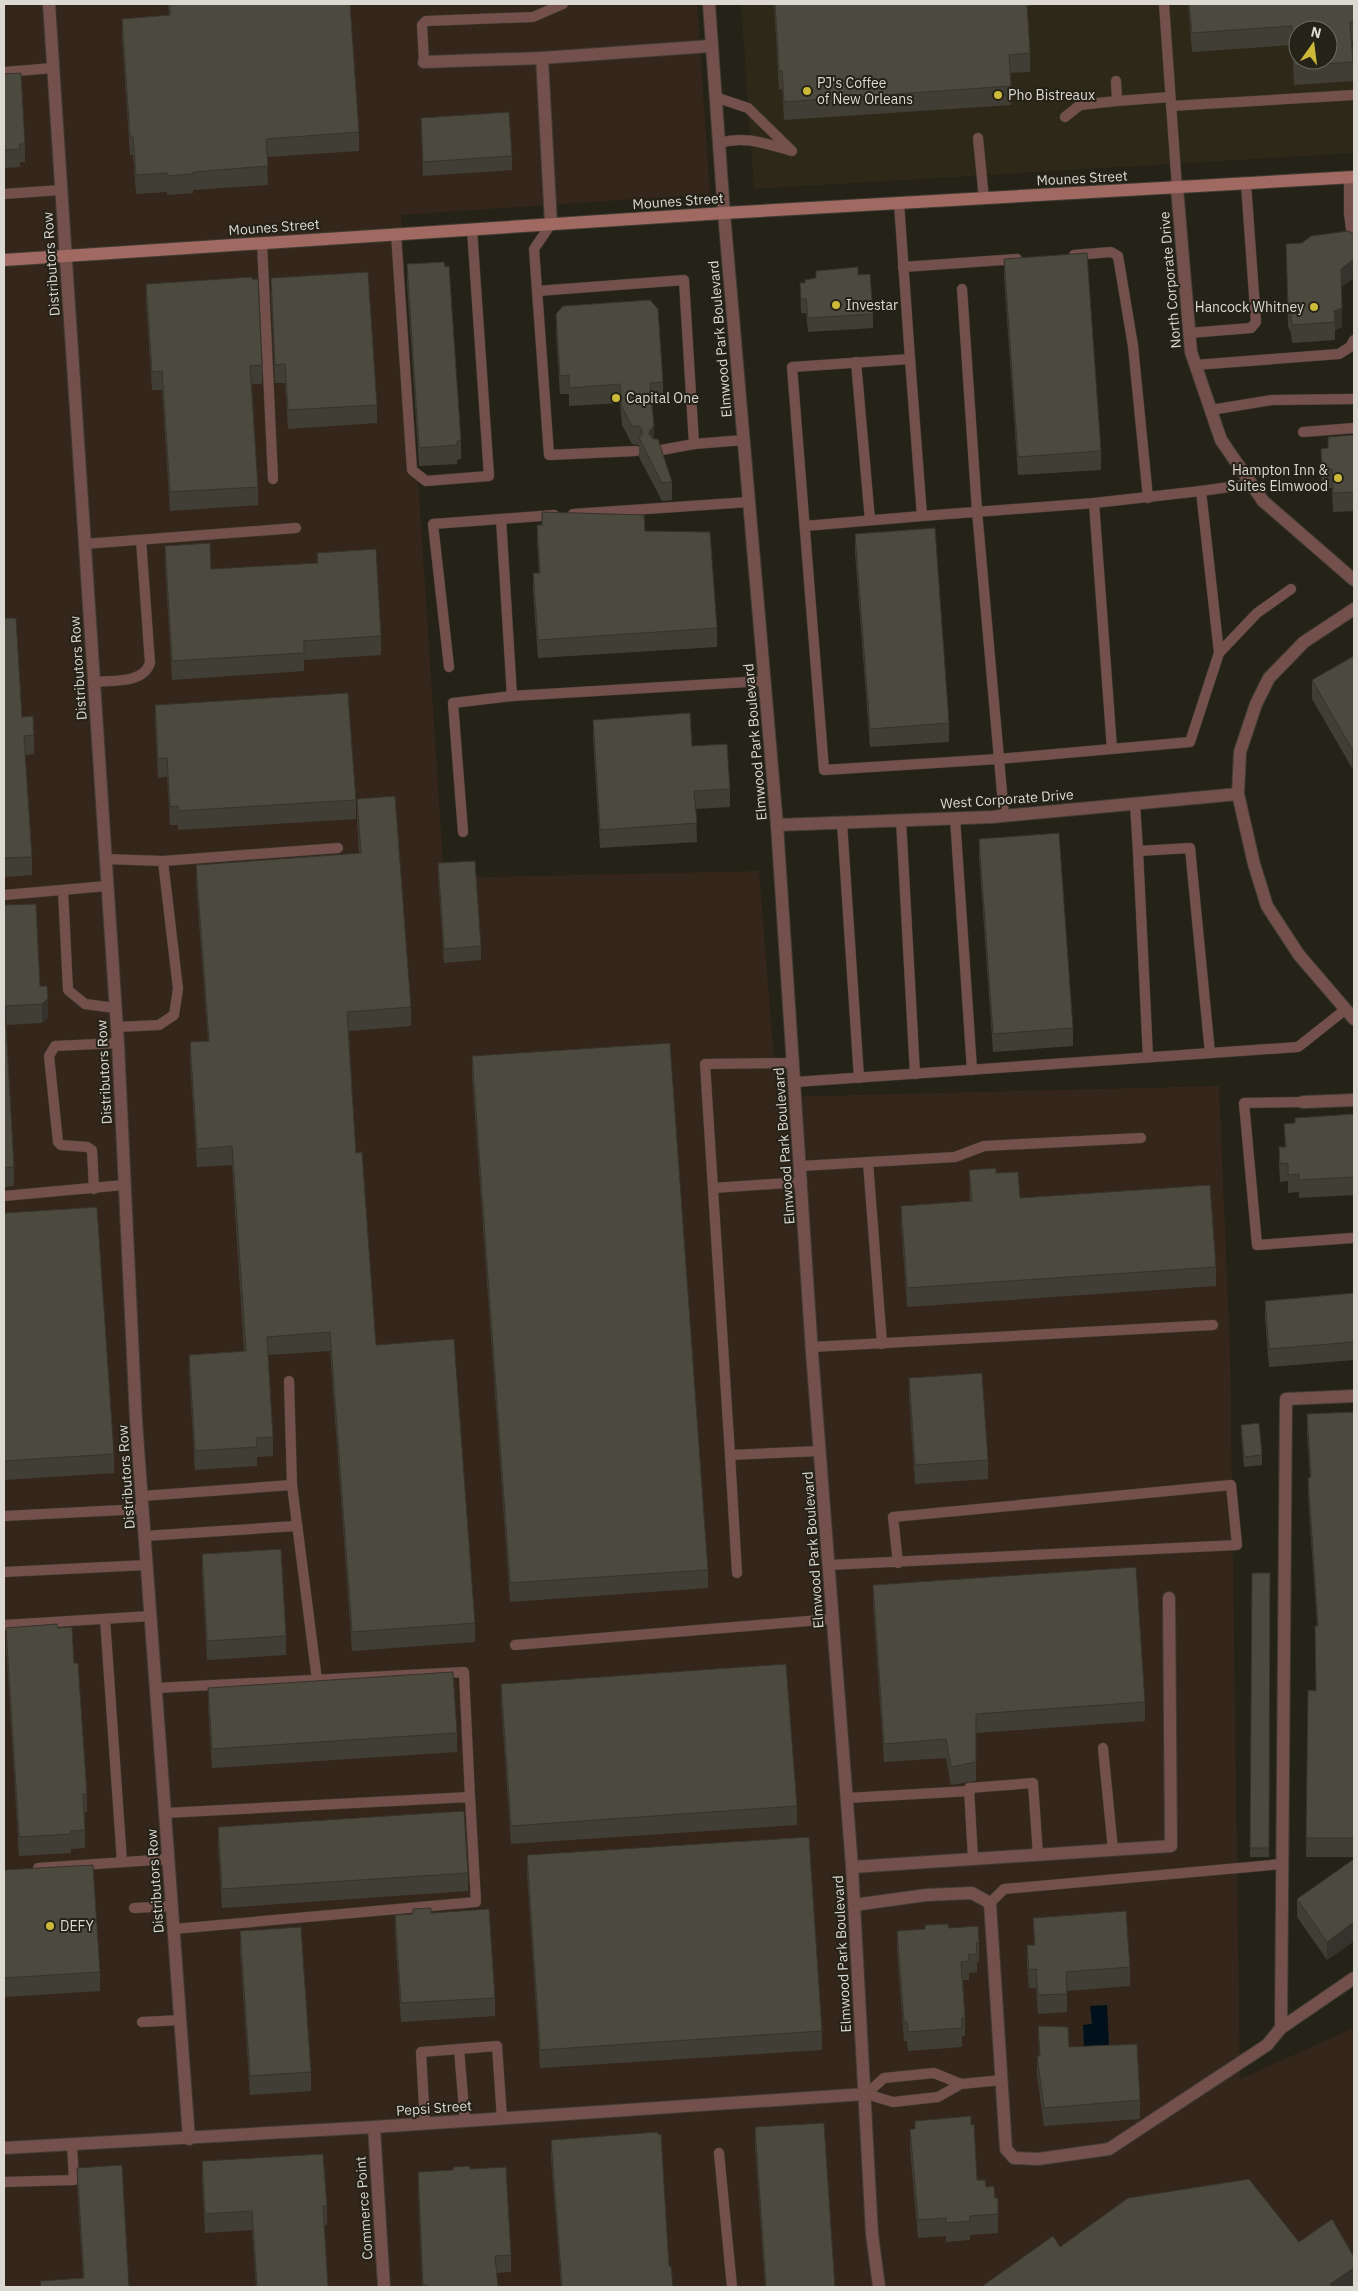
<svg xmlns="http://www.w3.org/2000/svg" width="1358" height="2291" font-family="'IBM Plex Sans',sans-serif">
<rect width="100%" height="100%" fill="#252218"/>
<path fill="#2d2818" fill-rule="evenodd" d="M741,4H1354V153L754,189ZM1298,30H1328V60H1298Z"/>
<polygon fill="#34261a" points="4,4 697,4 710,194 401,215 444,878 759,871 777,1097 1219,1086 1230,1346 1240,2079 1354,2028 1354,2287 4,2287"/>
<polygon fill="#00111c" points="1107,2005 1109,2045 1084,2047 1083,2025 1092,2024 1090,2006"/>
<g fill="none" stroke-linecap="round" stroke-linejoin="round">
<defs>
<g id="service">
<polyline points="1164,4 1177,188"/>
<polyline points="424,62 422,25 426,21 533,17 563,4"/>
<polyline points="4,72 53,68"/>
<path d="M715,97L748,108L792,151C766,144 746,135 719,143"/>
<polyline points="1117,101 1170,97"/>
<polyline points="1171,106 1354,95"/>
<polyline points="1065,117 1080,105 1117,101 1116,81"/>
<polyline points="978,138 984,199"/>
<polyline points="1349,177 1349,213 1353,245"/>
<polyline points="4,194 61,190"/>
<polyline points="899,203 910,359 792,367 824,770 998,759 1190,742 1219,653 1201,491 1251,484"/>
<polyline points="551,224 534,249 549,455 636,451"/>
<polyline points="396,234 412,470 426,481 489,476 472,229"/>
<polyline points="262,243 273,479"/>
<polyline points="1074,255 1111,252 1118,256 1133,346 1148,498"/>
<polyline points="903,267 1017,259"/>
<polyline points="962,289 977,511 1004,815"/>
<polyline points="537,291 684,280 694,444"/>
<polyline points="1189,333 1251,328 1256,322 1246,184"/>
<polyline points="910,359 922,516 1094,503 1201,491"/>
<polyline points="856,362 870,520"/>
<polyline points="1195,365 1339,354 1350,347 1354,340"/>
<polyline points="1211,410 1272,400 1354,399"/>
<polyline points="1303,432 1354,428"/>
<polyline points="656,451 694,444 744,440"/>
<polyline points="1094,503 1112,749"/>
<polyline points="573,514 749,502"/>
<polyline points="805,526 922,516"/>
<polyline points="84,544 296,528"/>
<polyline points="1219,653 1257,613 1291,589"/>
<polyline points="449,667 433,524 554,515"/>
<path d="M94,682C113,680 143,684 150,663L141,540"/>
<polyline points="512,696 765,681"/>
<polyline points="1135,804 1138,851 1190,848 1210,1053"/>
<polyline points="955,818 972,1070"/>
<polyline points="901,820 915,1074"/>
<polyline points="842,823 859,1078"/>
<polyline points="463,832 453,703 512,696 501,519"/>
<polyline points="1138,851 1148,1057"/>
<polyline points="106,859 163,861 178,989 174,1015 159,1025 117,1027"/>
<polyline points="163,861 338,848"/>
<polyline points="63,890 68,990 85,1004 115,1008"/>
<polyline points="4,895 107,886"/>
<polyline points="794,1063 705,1064 730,1455 820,1451"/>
<polyline points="795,1082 1298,1047 1346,1009"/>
<polyline points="1303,1102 1244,1103 1257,1245 1352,1238"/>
<polyline points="868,1162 882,1344"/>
<polyline points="801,1166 955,1157 984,1146 1141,1138"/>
<polyline points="714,1188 802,1182"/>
<polyline points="94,1189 92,1150 87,1147 61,1145 58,1142 49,1056 55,1046 118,1043"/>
<polyline points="4,1196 124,1185"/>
<polyline points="812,1347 1213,1325"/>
<polyline points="289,1381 292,1485"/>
<polyline points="730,1455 737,1573"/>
<polyline points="142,1496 292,1485 317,1680"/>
<polyline points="4,1516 143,1509"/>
<polyline points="145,1536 296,1526"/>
<polyline points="829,1565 1237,1545 1231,1485 893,1517 898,1563"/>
<polyline points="4,1572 147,1565"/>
<polyline points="105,1619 122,1862"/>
<polyline points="4,1625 151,1616"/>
<polyline points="515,1645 833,1619"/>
<polyline points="156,1688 464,1672 470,1797"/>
<polyline points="1103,1748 1113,1850"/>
<polyline points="847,1798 970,1791"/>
<polyline points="165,1813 470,1797 476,1902 174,1929"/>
<polyline points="973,1859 969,1788 1033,1783 1038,1855"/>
<polyline points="38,1868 169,1859"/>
<polyline points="990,1903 1004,1889 1282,1864"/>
<polyline points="134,1908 172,1906"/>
<polyline points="142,2022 181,2020"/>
<polyline points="459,2049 465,2121"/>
<polyline points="961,2084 934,2073 884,2078 866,2094 893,2102 938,2097 961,2084 1002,2080"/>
<polyline points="425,2124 421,2052 497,2046 502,2119"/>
<polyline points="719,2153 732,2287"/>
<polyline points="4,2182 74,2180 72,2145"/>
</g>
<g id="minor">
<polyline points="49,4 118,1043 136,1420 189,2139"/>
<polyline points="542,58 551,224"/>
<polyline points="424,62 542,58 711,46"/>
<polyline points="1177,188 1191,352 1221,440 1263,501 1354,580"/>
<polyline points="1354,609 1304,642 1269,678 1256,704 1240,752 1238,794 1254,864 1267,906 1299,955 1354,1019"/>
<polyline points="777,825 992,817 1238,794"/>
<polyline points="1303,1102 1354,1100"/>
<polyline points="1354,1396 1286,1399 1281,2028 1354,1978"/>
<polyline points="852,1867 1171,1846 1169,1598"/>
<polyline points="854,1905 926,1895 972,1893 990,1903 1006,2149 1014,2158 1038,2159 1109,2149 1267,2045 1281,2028"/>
<polyline points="374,2127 384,2287"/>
<polyline points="4,2148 374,2127 866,2094"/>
</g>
<polyline id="tertiary" points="709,4 724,213 777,825 812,1353 852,1867 872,2234 879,2287"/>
<polyline id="secondary" points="4,260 724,213 1354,177"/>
</defs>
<use href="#service" stroke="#3f3c32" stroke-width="11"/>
<use href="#minor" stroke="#3f3c32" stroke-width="14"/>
<use href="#tertiary" stroke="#3f3c32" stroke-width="14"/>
<use href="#secondary" stroke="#3f3c32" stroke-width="14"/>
<use href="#service" stroke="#73504b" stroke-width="10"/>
<use href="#minor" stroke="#73504b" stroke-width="12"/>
<use href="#tertiary" stroke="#73504b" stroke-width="12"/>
<use href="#secondary" stroke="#a06962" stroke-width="12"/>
</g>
<g fill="#413f35">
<polygon points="168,4 350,4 359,132 359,151 267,157 268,185 193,190 193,193 167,195 167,192 136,194 133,155 130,155 122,38 122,19 169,15"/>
<polygon points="774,4 1034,4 1034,5 1027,6 1030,53 1030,72 1010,73 1011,105 784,120 782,89 779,90"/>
<polygon points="1188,4 1354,4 1354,41 1352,41 1353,62 1353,81 1294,85 1292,45 1192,52"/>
<polygon points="4,74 25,144 25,162 20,162 20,167 4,168"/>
<polygon points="421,118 512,156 512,170 423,176 421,132"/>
<polygon points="1354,234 1354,278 1341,287 1342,327 1335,330 1335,340 1292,343 1291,333 1288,327 1286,244 1302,243"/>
<polygon points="1004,259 1101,451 1101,470 1018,475 1004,277"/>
<polygon points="407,264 461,441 461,459 457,460 457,464 419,466 407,283"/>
<polygon points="858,275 873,314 873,328 808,332 806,313 801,313 800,283"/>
<polygon points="271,278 377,405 377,423 288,429 285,383 275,383 271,296"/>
<polygon points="146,284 262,365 262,384 252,384 258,487 258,505 170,511 162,390 152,390 146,302"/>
<polygon points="556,314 663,382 663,401 652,402 654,439 672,482 672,500 662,501 639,457 639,445 632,444 622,425 620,403 569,406 569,394 560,394 556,332"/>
<polygon points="1354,435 1354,511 1333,512 1332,488 1322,488 1321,467 1321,449 1328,448 1328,437"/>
<polygon points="537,525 717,628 717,647 538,658 533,592 533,573 539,573 537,543"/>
<polygon points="855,534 949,723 949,742 870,747 855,553"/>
<polygon points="165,546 211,569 317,563 317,553 381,636 381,655 304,660 304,671 172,680 165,564"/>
<polygon points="4,618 22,717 34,735 34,754 25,755 32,857 32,875 4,877"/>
<polygon points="1354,656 1354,767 1352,768 1312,699 1312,680"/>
<polygon points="155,705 356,800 356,819 178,830 178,825 170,825 167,777 158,778 155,724"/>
<polygon points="593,720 692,746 730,789 730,807 696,809 697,842 600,848 593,738"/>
<polygon points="357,799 411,1007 411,1026 349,1031 356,1153 376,1345 475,1623 475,1642 352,1651 330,1351 268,1355 273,1437 273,1456 257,1457 257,1466 195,1470 189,1373 189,1355 244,1351 232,1165 197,1167 190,1061 190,1042 208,1041 196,883 196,865 359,853 357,818"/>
<polygon points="979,839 1073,1028 1073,1046 993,1052 979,857"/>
<polygon points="438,863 481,946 481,960 444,963 438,877"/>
<polygon points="4,905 40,986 48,1017 42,1023 6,1025 14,1167 14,1186 4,1187"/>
<polygon points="472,1056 708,1570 708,1588 510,1602 472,1075"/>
<polygon points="1354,1114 1354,1195 1299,1198 1299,1192 1288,1193 1288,1181 1280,1182 1279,1165 1279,1147 1285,1147 1284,1124"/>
<polygon points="969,1170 996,1173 1020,1198 1216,1267 1216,1286 907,1307 901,1224 901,1206 970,1201"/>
<polygon points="4,1213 114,1454 114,1473 4,1480"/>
<polygon points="1354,1293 1354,1360 1269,1367 1265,1319 1265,1301"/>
<polygon points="909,1378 988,1460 988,1479 915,1484 909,1397"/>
<polygon points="1354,1412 1354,1857 1306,1857 1308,1690 1316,1691 1315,1626 1317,1626 1308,1496 1308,1478 1310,1477 1307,1433 1307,1414"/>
<polygon points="1241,1425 1262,1455 1262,1465 1244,1467 1241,1435"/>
<polygon points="202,1554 286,1636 286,1655 207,1660 202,1573"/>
<polygon points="1252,1573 1270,1573 1269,1857 1250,1857"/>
<polygon points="873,1585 1145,1702 1145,1721 976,1733 976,1781 951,1785 946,1758 884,1762 873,1604"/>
<polygon points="6,1628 58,1628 74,1663 87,1794 87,1812 84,1812 85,1830 85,1848 71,1849 71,1853 19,1856 6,1646"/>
<polygon points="501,1684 797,1806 797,1825 511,1844 501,1703"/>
<polygon points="208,1688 457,1733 457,1752 212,1768 208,1707"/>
<polygon points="218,1827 468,1873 468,1891 222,1908 218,1846"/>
<polygon points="527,1855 822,2031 822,2050 540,2068 527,1874"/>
<polygon points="1354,1859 1354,1941 1327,1960 1297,1917 1297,1899"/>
<polygon points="4,1870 100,1972 100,1991 4,1997"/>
<polygon points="395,1915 495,1998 495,2016 401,2022 395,1934"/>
<polygon points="1033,1918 1130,1967 1130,1986 1067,1991 1067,2012 1038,2014 1036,1988 1029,1988 1027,1964 1027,1945 1034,1945"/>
<polygon points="949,1928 979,1943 979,1962 977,1962 977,1972 969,1973 969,1980 963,1980 965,2017 965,2036 962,2036 962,2047 908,2051 907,2041 904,2041 897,1950 897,1931"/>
<polygon points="240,1931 311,2072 311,2091 250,2095 240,1950"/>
<polygon points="1038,2026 1069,2047 1140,2100 1140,2119 1044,2126 1037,2075 1037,2056 1039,2056"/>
<polygon points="915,2121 977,2180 986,2187 995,2198 998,2214 998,2233 970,2235 970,2240 946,2242 946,2236 918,2238 910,2148 910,2129 915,2129"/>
<polygon points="755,2127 835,2287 765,2287 755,2146"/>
<polygon points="551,2140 669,2266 673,2287 561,2287 551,2159"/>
<polygon points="202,2161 327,2206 327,2225 324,2225 328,2287 256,2287 252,2230 205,2233 202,2180"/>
<polygon points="77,2168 129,2287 40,2287 40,2281 83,2278 77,2186"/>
<polygon points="470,2169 511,2255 511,2272 497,2273 498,2287 422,2287 418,2189 418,2172"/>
</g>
<g fill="#35332b">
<polygon points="1354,259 1354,278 1341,287 1341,269"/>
<polygon points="1342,308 1342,327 1335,330 1334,311"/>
<polygon points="654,426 654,445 650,448 650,430"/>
<polygon points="1354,748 1354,767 1352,768 1352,749"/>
<polygon points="48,998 48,1017 42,1023 42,1004"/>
<polygon points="1354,1922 1354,1941 1327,1960 1327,1942"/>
<polygon points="1354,2268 1354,2286 1353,2287 1330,2287 1330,2284"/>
</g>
<g fill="#4c493e" stroke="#35332b" fill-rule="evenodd">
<polygon points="170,4 350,4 359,132 266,139 268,166 193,172 193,174 167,176 167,173 136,175 133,137 130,137 122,19 170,15"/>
<polygon points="775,4 1027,4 1030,53 1009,55 1011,86 784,102 782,71 779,71"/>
<path d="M1189,4H1354V22H1350L1353,62L1294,66L1292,26L1192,33ZM1298,30H1328V60H1298Z"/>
<polygon points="21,73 25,144 20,144 20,149 4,150 4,74"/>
<polygon points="509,112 512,156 423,162 421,118"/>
<polygon points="1348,231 1354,234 1354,259 1341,269 1342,308 1334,311 1335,322 1292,325 1291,314 1288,308 1286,244 1302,243 1311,236"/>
<polygon points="1087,253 1101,451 1018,457 1004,259"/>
<polygon points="444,262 445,267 449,266 461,441 457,441 457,445 419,448 407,264"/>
<polygon points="858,267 858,275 870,274 873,314 808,318 806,299 801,299 800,283 805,283 805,280 816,278 816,271"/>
<polygon points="368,272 377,405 288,410 285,364 275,365 271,278"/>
<polygon points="252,277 252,279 258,279 262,365 250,366 258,487 170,492 162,371 152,372 146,284"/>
<polygon points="650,300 658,309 663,382 650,383 654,426 650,430 649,434 653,439 658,439 672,482 662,483 639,438 642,435 642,429 639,426 632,426 622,407 620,384 569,388 569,375 560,376 556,314 563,306"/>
<polygon points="1354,435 1354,492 1333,493 1332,469 1322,470 1321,449 1328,448 1328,437"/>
<polygon points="542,512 644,515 645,531 710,532 717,628 538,640 533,573 540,573 537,525 542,525"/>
<polygon points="935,528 949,723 870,729 855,534"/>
<polygon points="210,543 211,569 318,563 317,553 376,549 381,636 304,641 304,653 172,661 165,546"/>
<polygon points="4,618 16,618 22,717 33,716 34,735 24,736 32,857 4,858"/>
<polygon points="1354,656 1354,748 1352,749 1312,680"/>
<polygon points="348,693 356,800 178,811 178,806 170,807 167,758 158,759 155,705"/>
<polygon points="690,713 692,746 727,744 730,789 694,791 697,823 600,830 593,720"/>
<polygon points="395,796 411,1007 347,1012 356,1153 362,1152 376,1345 454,1339 475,1623 352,1632 330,1332 267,1337 273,1437 256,1438 257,1447 195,1451 189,1355 246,1351 232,1146 197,1149 190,1042 209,1041 196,865 361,853 357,799"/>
<polygon points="1059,833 1073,1028 993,1034 979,839"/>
<polygon points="475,861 481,946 444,949 438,863"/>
<polygon points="36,904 40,986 47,986 48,998 42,1004 5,1006 14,1167 4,1168 4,905"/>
<polygon points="670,1043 708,1570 510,1583 472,1056"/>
<polygon points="1354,1114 1354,1177 1299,1180 1299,1174 1288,1175 1288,1163 1280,1164 1279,1147 1286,1147 1284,1124 1295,1123 1295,1118"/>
<polygon points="996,1168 996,1173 1018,1172 1020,1198 1210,1185 1216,1267 907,1288 901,1206 972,1201 969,1170"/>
<polygon points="97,1207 114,1454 4,1461 4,1213"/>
<polygon points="1354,1293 1354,1342 1269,1349 1265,1301"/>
<polygon points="982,1373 988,1460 915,1465 909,1378"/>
<polygon points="1354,1412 1354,1838 1306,1838 1308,1690 1316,1691 1315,1626 1318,1626 1308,1478 1311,1477 1307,1414"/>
<polygon points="1259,1423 1262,1455 1244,1457 1241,1425"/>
<polygon points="281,1549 286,1636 207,1641 202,1554"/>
<polygon points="1136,1567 1145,1702 976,1714 976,1762 951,1767 946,1739 884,1744 873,1585"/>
<polygon points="1252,1573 1270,1573 1269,1848 1250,1848"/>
<polygon points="57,1624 58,1628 72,1627 74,1663 78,1663 87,1794 83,1794 85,1830 71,1831 71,1834 19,1837 6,1628"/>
<polygon points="786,1664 797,1806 511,1826 501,1684"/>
<polygon points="453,1672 457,1733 212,1749 208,1688"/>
<polygon points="464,1811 468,1873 222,1889 218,1827"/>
<polygon points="809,1837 822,2031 540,2050 527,1855"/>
<polygon points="1354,1859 1354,1922 1327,1942 1297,1899"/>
<polygon points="93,1865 100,1972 4,1978 4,1870"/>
<polygon points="431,1908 431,1913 489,1909 495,1998 401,2003 395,1915 413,1914 413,1909"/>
<polygon points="1126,1911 1130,1967 1066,1972 1067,1994 1038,1995 1036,1969 1029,1970 1027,1945 1035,1945 1033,1918"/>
<polygon points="948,1924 949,1928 978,1926 979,1943 976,1943 977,1954 968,1955 969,1961 961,1962 965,2017 962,2018 962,2028 908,2032 907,2022 904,2022 897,1931 925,1929 925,1925"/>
<polygon points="301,1927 311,2072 250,2076 240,1931"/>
<polygon points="1038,2026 1068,2027 1069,2047 1137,2044 1140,2100 1044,2108 1037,2056 1040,2056"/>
<polygon points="971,2116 971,2125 974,2124 977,2180 985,2180 986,2187 994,2186 995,2198 998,2198 998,2214 970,2216 970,2221 946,2223 946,2218 918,2220 910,2129 915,2129 915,2121"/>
<polygon points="824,2123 835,2287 766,2287 755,2127"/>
<polygon points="658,2132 658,2135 661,2134 669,2266 671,2266 673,2287 562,2287 551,2140"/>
<polygon points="323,2154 327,2206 323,2206 328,2287 257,2287 252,2211 205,2214 202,2161"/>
<polygon points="122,2165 129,2287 41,2287 40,2281 84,2278 77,2168"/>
<polygon points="470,2166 470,2169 506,2167 511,2255 495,2256 498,2287 427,2287 427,2285 423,2285 418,2172 453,2170 453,2167"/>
<polygon points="1249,2179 1299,2242 1332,2219 1354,2257 1354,2268 1330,2284 1332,2287 981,2287 1053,2236 1060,2247 1128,2198"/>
</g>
<g fill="#ccb939" stroke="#252218" stroke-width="2">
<circle cx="807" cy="91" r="5"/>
<circle cx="998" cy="95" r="5"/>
<circle cx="836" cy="305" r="5"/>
<circle cx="1314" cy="307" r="5"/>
<circle cx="616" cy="398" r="5"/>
<circle cx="1338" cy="478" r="5"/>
<circle cx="50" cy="1926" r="5"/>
</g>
<g text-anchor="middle" stroke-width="4" stroke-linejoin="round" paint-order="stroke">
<g font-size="14" fill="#dcd9d3" stroke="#252218" text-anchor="start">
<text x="817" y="88">PJ's Coffee<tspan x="817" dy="16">of New Orleans</tspan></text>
<text x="1008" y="100">Pho Bistreaux</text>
<text x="846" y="310">Investar</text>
<text x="1304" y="312" text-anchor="end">Hancock Whitney</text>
<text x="626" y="403">Capital One</text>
<text x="1328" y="475" text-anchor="end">Hampton Inn &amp;<tspan x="1328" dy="16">Suites Elmwood</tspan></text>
<text x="60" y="1931">DEFY</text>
</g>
<g font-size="14" fill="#dcd9d3" stroke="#252218">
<text transform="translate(1082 178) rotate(-3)" y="5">Mounes Street</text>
<text transform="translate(678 201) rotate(-4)" y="5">Mounes Street</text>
<text transform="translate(274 227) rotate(-4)" y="5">Mounes Street</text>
<text transform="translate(51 264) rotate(-94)" y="5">Distributors Row</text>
<text transform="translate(1170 280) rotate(-95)" y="5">North Corporate Drive</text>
<text transform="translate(720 339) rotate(-95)" y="5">Elmwood Park Boulevard</text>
<text transform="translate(78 668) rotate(-94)" y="5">Distributors Row</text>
<text transform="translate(755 742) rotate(-95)" y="5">Elmwood Park Boulevard</text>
<text transform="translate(1007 799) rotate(-4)" y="5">West Corporate Drive</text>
<text transform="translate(104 1072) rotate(-93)" y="5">Distributors Row</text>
<text transform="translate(784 1146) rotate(-94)" y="5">Elmwood Park Boulevard</text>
<text transform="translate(126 1477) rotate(-94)" y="5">Distributors Row</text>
<text transform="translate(813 1550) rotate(-94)" y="5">Elmwood Park Boulevard</text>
<text transform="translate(155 1881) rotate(-94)" y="5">Distributors Row</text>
<text transform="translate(842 1954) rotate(-93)" y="5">Elmwood Park Boulevard</text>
<text transform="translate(434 2108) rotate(-4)" y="5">Pepsi Street</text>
<text transform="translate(364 2208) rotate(-94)" y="5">Commerce Point</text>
</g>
</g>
<rect width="1358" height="2291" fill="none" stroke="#dcd9d3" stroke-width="10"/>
<g transform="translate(1313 45) rotate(14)"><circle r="24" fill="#252218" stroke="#6e6b63"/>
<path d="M0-4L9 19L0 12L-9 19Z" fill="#ccb939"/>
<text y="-8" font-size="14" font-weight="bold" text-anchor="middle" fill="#dcd9d3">N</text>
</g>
</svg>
